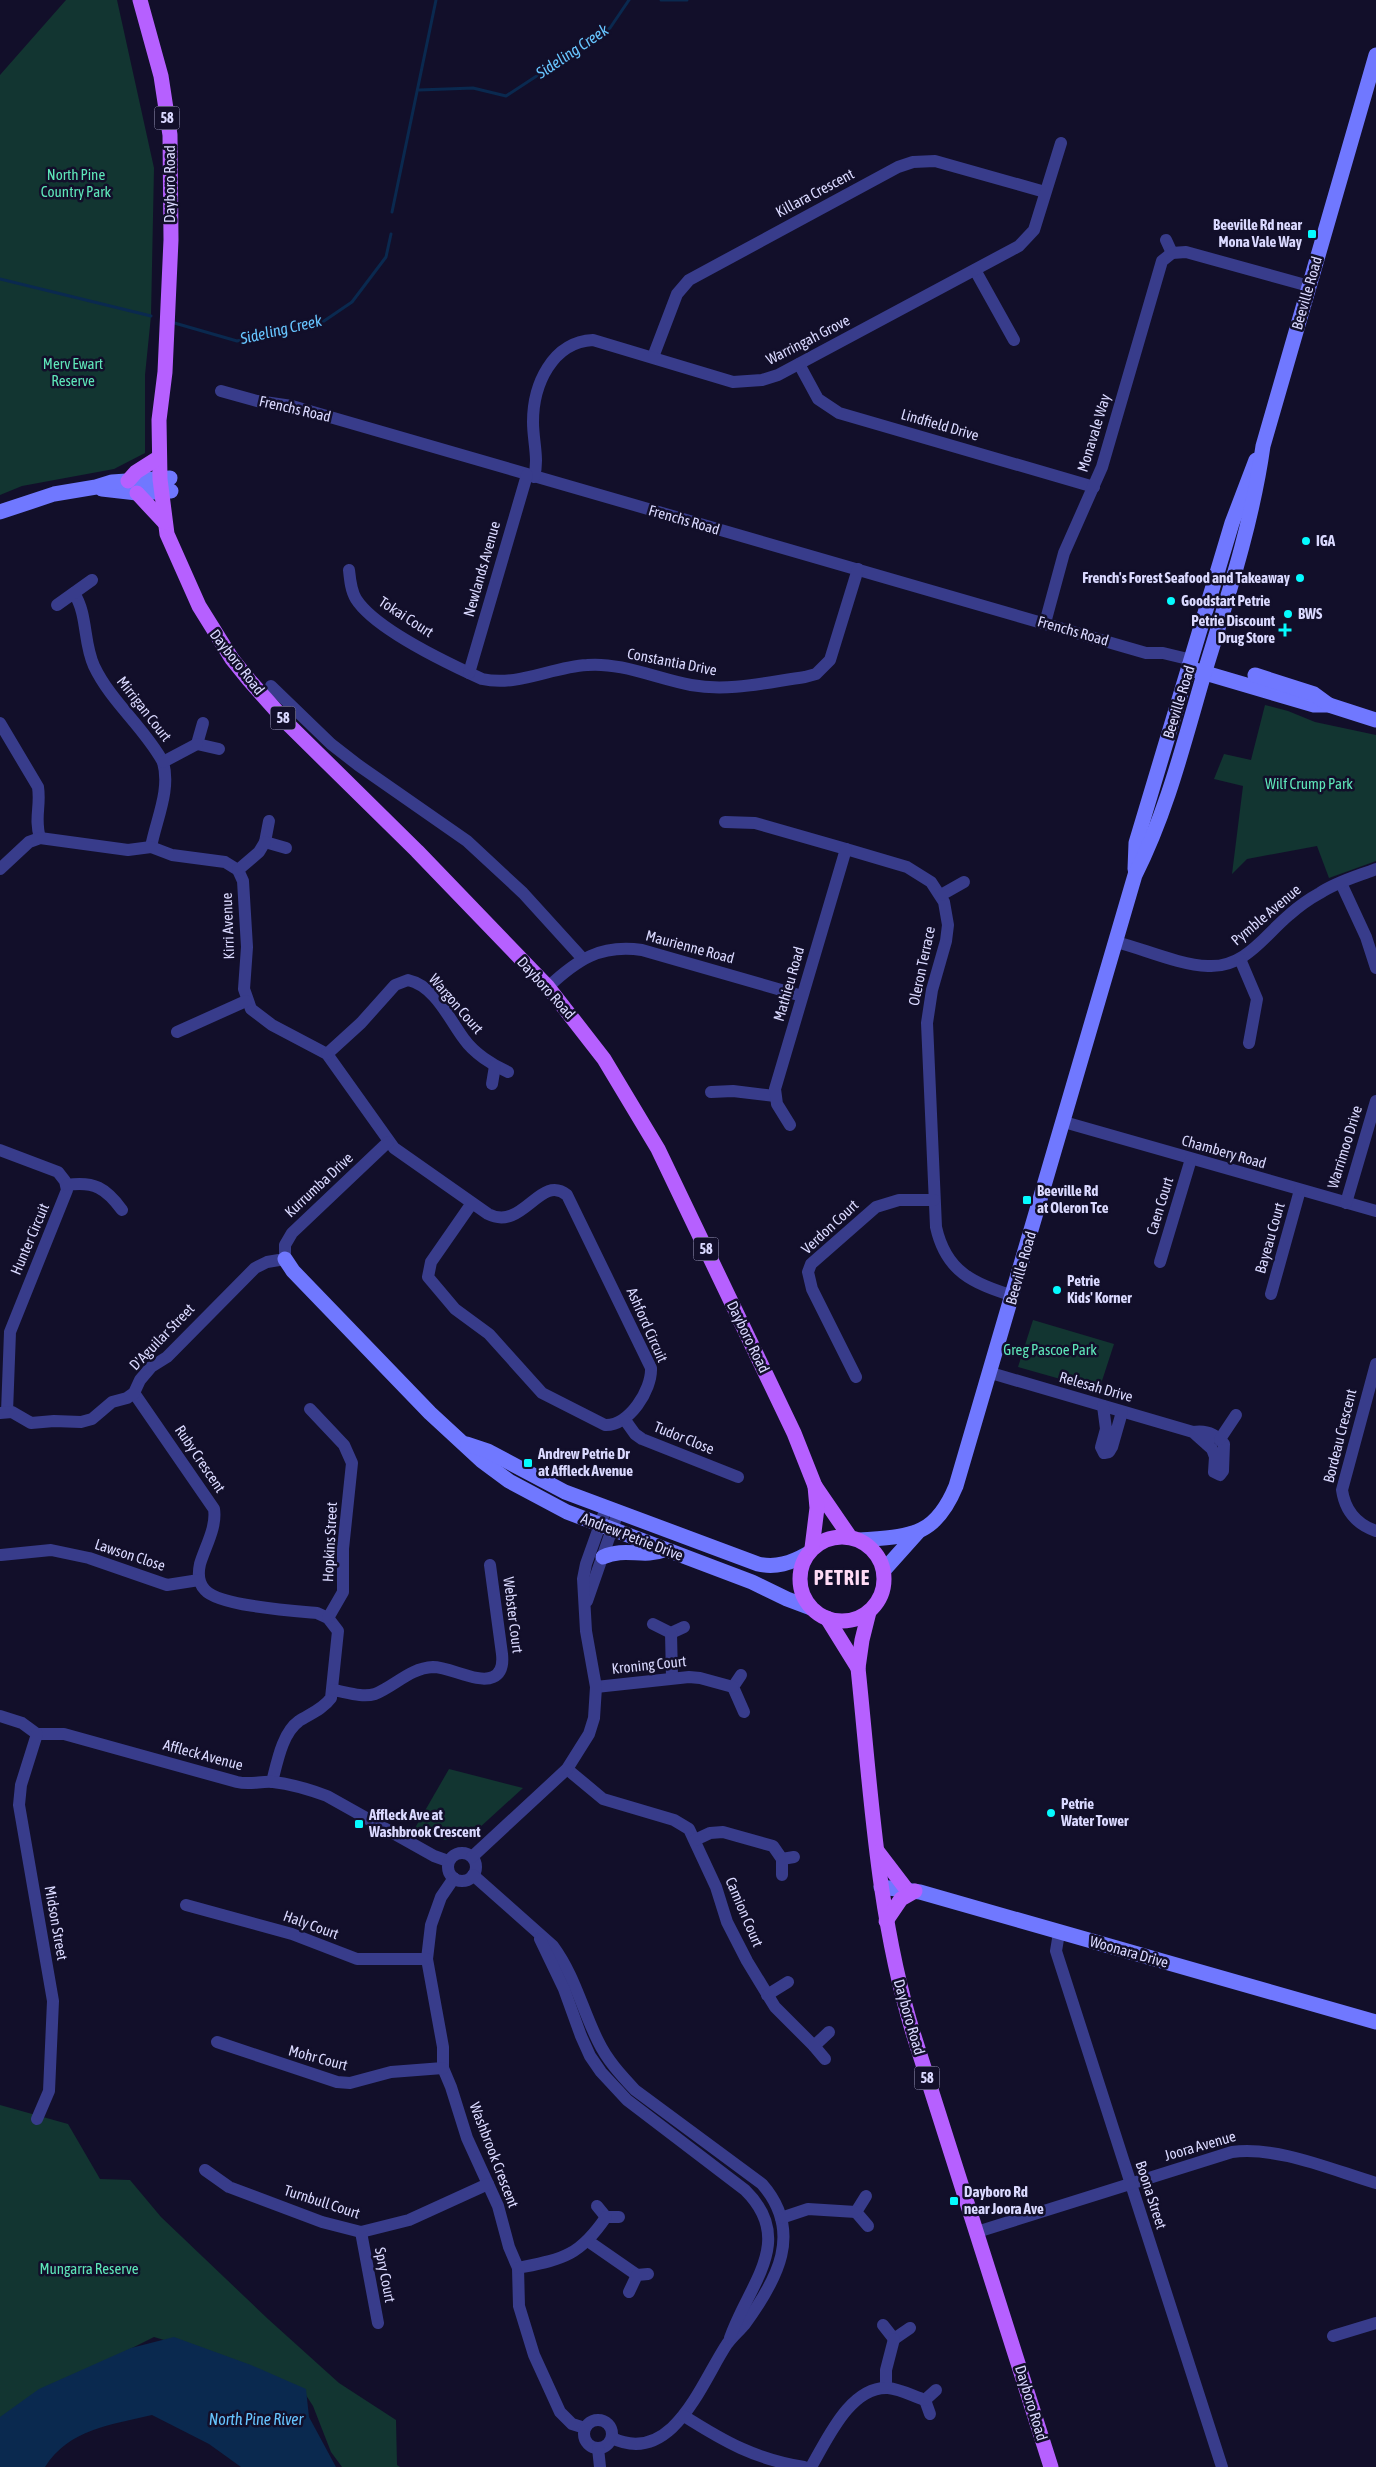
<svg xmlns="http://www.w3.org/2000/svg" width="1376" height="2467" font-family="'Asap Condensed',sans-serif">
<rect width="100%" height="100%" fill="#120f2a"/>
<g fill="#123531">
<polygon points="66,0 117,0 154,168 151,316 145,375 145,453 114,469 22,486 0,495 0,75"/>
<polygon points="1265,705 1288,711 1315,722 1376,735 1376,861 1329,878 1317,846 1247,859 1232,874 1243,786 1214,779 1224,754 1251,760"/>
<polygon points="1033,1320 1114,1344 1099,1390 1018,1367"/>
<polygon points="449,1769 523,1788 478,1829 445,1840 415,1828"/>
<polygon points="0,2105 68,2124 100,2179 130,2180 161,2217 268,2319 339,2383 396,2420 397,2465 400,2467 342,2467 331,2452 313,2406 302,2389 227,2359 154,2337 44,2392 0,2429"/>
</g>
<path fill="#0a294f" d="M174,2337L251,2365L306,2389L309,2417L336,2467H241L209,2444L152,2415C111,2425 69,2429 45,2467H0V2417L39,2389L131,2348Z"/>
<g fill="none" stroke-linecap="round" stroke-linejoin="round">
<g stroke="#0a294f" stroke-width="3">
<polyline points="661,0 687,0"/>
<polyline points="419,90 473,88 506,96 610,28 629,0"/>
<polyline points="392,212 436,0"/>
<polyline points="0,279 151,316"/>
<polyline points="171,322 237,341 324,321 352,302 386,257 391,234"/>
</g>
<g stroke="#383c8b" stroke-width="12">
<polyline points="1166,240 1172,253"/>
<polyline points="975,270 1014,340"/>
<polyline points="653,357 677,294 689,280 898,167 913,162 935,161 1045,192"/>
<polyline points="799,364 818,399 839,413 1094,487"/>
<polyline points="221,391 257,401 292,406 1146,653 1163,653 1192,660"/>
<path d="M534,477C539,459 533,441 533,422C533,385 552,342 593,340L733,382L762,380L778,375L1019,246L1034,230L1061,143"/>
<path d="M349,570C350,580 351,591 356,599C375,629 449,664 482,679C518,687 551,667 587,665C621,662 658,679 691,685C729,692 768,682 805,677L816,674L830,660L858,569"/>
<path d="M74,593C88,615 83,642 94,666C111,702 144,727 163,762C171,790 156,820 151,847"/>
<polyline points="57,605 92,580"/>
<polyline points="1045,623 1064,553 1102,467 1162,261 1172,253 1186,252 1309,286"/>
<polyline points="469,673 527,475"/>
<polyline points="271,686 331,744 358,765 467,841 523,893 583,959"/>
<path d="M0,723L38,787C41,806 34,818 40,838"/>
<polyline points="203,723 197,744 219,749"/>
<polyline points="163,762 197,744"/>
<polyline points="269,821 265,842 286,848"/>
<path d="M725,822L755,823L846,849L907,867L931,882L944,902L948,925L946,941L932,990L927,1023L936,1227C946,1272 973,1283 1013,1296"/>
<path d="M0,869L29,842L40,838L128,850L151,847L172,855L225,862L238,870L243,881L247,947L244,989L251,1009L272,1025L327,1054L394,1148L488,1214C523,1232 540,1173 567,1195L651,1368C652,1390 629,1426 605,1425L542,1393L489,1334L455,1309L428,1277L431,1262L472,1203"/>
<polyline points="238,870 259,852 265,842"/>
<polyline points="1341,883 1366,937 1376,968"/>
<polyline points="941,895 964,882"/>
<path d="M1116,942C1144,949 1179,965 1208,966C1245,968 1264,936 1289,915C1298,907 1309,899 1320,893C1336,882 1358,876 1376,869"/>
<polyline points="1240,959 1257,999 1249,1043"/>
<path d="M548,987C577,960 600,944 642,950L802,996"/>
<polyline points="177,1032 246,1001"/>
<path d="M327,1054L361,1023L395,985L408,980C435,986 449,1019 464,1039C474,1053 492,1065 508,1072"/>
<polyline points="492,1084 495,1066"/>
<polyline points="711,1092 733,1091 775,1096"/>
<polyline points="1064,1122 1376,1211"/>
<polyline points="790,1125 777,1104 775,1089 846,849"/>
<polyline points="0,1150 58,1172 65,1181 67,1190 10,1332 7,1412"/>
<path d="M67,1185C94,1181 106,1188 122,1210"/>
<polyline points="1346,1203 1376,1101"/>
<polyline points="1160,1262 1191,1159"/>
<polyline points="1271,1294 1300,1190"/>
<path d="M1376,1364L1342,1490C1345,1511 1356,1524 1376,1531"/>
<path d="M991,1373L1193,1432L1212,1449L1215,1457L1214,1472L1220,1475L1223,1471L1224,1444C1216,1434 1205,1430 1193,1432"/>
<polyline points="856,1377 812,1289 808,1272 811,1264 876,1207 899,1200 934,1200"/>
<path d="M134,1393L214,1509C217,1527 205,1547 200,1564C198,1573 198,1583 205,1590C219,1606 294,1611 317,1613L328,1618L338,1631L331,1698C323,1709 310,1714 299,1721C282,1733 277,1763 272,1782"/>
<polyline points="1103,1406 1106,1429 1101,1447 1104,1453 1109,1452 1112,1447 1122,1412"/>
<polyline points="310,1409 344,1445 352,1463 343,1549 343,1592 328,1618"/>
<polyline points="0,1413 12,1412 31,1423 54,1421 81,1422 92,1419 112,1402 127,1398 134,1393 140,1380 151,1367 167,1357 255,1268 267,1262 285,1259 285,1245 292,1233 388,1142"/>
<polyline points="625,1420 635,1434 642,1439 738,1477"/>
<polyline points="1220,1439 1236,1415"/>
<polyline points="1,1555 51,1550 89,1558 167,1585 199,1580"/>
<polyline points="587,1601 618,1512"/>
<polyline points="653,1624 671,1633 684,1627"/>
<polyline points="671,1633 672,1677"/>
<polyline points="741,1675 733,1687 744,1712"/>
<polyline points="596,1687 689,1677 700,1678 733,1687"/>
<path d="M333,1690C346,1692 362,1698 375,1694C395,1686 410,1668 433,1667C450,1667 478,1684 493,1677C502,1673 503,1663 502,1654L490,1565"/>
<path d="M0,1716L22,1723L37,1734H64L237,1782C250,1785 261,1781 273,1782C291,1784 311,1790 327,1796L434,1856L448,1861"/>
<polyline points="567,1769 603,1799 674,1820 689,1829 716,1887 727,1922 747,1961 775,2007 814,2046"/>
<polyline points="695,1840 710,1833 723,1832 773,1846 782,1859"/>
<circle cx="462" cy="1867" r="14"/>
<polyline points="472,1857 567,1769 589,1734 594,1718 596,1687 586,1631 583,1579 586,1564 606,1508"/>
<path d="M473,1875L553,1946C575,1976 582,2009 598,2041C607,2060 621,2075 635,2090L762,2184C804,2232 777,2280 745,2324C739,2331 732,2337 727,2344C702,2381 673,2467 612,2438"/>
<polyline points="782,1875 782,1859 794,1857"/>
<polyline points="454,1878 441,1897 431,1925 427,1959 443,2047 443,2068 451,2087 467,2138 498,2206 509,2247 518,2268 519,2306 534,2355 560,2412 572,2424 585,2428"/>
<polyline points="186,1905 292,1934 357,1959 427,1959"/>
<polyline points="1059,1933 1056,1951 1222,2467"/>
<path d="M540,1939L564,1989L581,2036L590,2056L601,2072L627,2100L745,2190C797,2241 748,2285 730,2338"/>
<polyline points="767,1995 788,1982"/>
<polyline points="217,2042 337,2082 350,2083 391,2072 443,2068"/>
<polyline points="825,2059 814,2046 829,2032"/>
<polyline points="37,2119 49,2091 53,2001 19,1805 21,1785 37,1734"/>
<polyline points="205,2170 229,2187 322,2222 361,2232 409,2220 488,2184"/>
<polyline points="866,2196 856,2212 868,2226"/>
<polyline points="597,2206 606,2217 619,2217"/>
<polyline points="781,2218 808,2209 856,2212"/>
<polyline points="361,2232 378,2323"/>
<path d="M977,2232L1232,2152C1278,2146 1332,2170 1376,2183"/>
<polyline points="588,2241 637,2275"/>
<path d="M518,2268C562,2259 579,2257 606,2217"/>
<polyline points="629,2292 637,2275 648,2274"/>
<polyline points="883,2325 894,2339 910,2328"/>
<polyline points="1333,2336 1376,2323"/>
<polyline points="886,2388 886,2370 894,2339"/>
<polyline points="930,2414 925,2400 936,2390"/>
<path d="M684,2416C725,2442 755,2459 804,2467"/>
<circle cx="598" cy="2434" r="14"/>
<polyline points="598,2448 600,2467"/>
<path d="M811,2467C827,2440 850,2386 888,2388C900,2389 913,2396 925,2400"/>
</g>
<g stroke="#7078ff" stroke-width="15">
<polyline points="102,489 137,493 171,491"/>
<polyline points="0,512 54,494 96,487 112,482 170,478"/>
<polyline points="1195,670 1314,705 1329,705 1376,720"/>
<polyline points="1255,675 1314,694 1329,705"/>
<polyline points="1135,869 1136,843 1232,523 1256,460"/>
<polyline points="285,1259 293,1271 430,1413 482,1461 509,1481 567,1512 752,1582 787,1599 811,1608"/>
<path d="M467,1444L488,1451L565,1492L758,1564C776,1568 791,1563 807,1554"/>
<path d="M860,1540C911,1536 935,1537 956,1486L1135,875C1167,812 1184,742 1204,674C1227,599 1252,524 1263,446L1376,55"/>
<path d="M603,1557C625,1547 643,1558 664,1550"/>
<polyline points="884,1570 918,1532"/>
<polyline points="881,1887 920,1892 1376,2022"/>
</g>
<g stroke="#b660ff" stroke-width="15">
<polyline points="140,0 161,76 170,135 171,240 165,372 159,420 160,479 167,534 199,606 232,659 249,680 290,726 417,851 548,987 604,1059 658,1149 794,1433 815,1486 850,1537"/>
<polyline points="128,481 136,472 158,458"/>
<polyline points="137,493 164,522"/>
<circle cx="842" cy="1579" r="42"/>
<polyline points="812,1548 817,1508 815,1486"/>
<path d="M869,1612L862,1640L858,1668C871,1792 877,1917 914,2036L1051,2467"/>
<polyline points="827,1618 858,1668"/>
<polyline points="878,1852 907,1890"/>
<polyline points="886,1921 901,1899 915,1891"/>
</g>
</g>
<g fill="#05fbff" stroke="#120f2a" stroke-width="2">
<rect x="1307" y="229" width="10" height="10" rx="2.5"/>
<circle cx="1306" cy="541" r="5"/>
<circle cx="1300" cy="578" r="5"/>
<circle cx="1171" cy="601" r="5"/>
<circle cx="1288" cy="614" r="5"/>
<path d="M1282.5 622.5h5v5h5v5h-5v5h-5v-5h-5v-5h5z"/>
<rect x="1022" y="1195" width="10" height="10" rx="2.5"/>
<circle cx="1057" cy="1290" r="5"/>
<rect x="523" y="1458" width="10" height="10" rx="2.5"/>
<circle cx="1051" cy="1813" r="5"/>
<rect x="354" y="1819" width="10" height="10" rx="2.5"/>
<rect x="949" y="2196" width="10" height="10" rx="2.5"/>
</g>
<g text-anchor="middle" stroke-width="5" stroke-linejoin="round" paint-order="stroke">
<g fill="#120f2a" stroke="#9e9cbf" stroke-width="1">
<rect x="154.5" y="106.5" width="25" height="23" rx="4"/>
<rect x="270.5" y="706.5" width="25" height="23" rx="4"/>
<rect x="693.5" y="1237.5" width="25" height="23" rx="4"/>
<rect x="914.5" y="2066.5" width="25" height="23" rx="4"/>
</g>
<g font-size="14" font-weight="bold" fill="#dad9ff">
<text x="167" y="123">58</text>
<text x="283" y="723">58</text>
<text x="706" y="1254">58</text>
<text x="927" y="2083">58</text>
</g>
<g font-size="15" fill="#5ee6b9" stroke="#120f2a">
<text x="76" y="180">North Pine<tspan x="76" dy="17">Country Park</tspan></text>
<text x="73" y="369">Merv Ewart<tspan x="73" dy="17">Reserve</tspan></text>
<text x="1309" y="789">Wilf Crump Park</text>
<text x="1050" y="1355">Greg Pascoe Park</text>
<text x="89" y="2274">Mungarra Reserve</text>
</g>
<g font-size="15" fill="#dad9ff" stroke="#120f2a">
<text transform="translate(170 184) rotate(-90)" y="5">Dayboro Road</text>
<text transform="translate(815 193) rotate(-28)" y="5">Killara Crescent</text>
<text transform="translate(1307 293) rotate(-74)" y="5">Beeville Road</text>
<text transform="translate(808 340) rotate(-27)" y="5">Warringah Grove</text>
<text transform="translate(295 409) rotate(13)" y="5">Frenchs Road</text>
<text transform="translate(940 425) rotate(16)" y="5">Lindfield Drive</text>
<text transform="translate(1094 433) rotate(-73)" y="5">Monavale Way</text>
<text transform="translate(684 520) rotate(16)" y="5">Frenchs Road</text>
<text transform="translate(482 569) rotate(-74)" y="5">Newlands Avenue</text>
<text transform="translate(406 617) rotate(33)" y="5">Tokai Court</text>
<text transform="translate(1073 631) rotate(16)" y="5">Frenchs Road</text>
<text transform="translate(237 662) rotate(52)" y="5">Dayboro Road</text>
<text transform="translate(672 662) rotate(11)" y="5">Constantia Drive</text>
<text transform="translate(1179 702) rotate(-73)" y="5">Beeville Road</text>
<text transform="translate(144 709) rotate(52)" y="5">Mirrigan Court</text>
<text transform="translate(1266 915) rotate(-40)" y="5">Pymble Avenue</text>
<text transform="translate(228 926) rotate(-92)" y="5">Kirri Avenue</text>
<text transform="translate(690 947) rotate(15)" y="5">Maurienne Road</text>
<text transform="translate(922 966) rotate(-78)" y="5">Oleron Terrace</text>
<text transform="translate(789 984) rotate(-74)" y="5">Mathieu Road</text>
<text transform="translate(546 988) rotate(48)" y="5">Dayboro Road</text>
<text transform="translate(456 1004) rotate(49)" y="5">Wargon Court</text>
<text transform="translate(1345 1147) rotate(-73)" y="5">Warrimoo Drive</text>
<text transform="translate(1224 1152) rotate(16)" y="5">Chambery Road</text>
<text transform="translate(319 1185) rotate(-43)" y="5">Kurrumba Drive</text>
<text transform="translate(1160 1206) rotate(-73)" y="5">Caen Court</text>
<text transform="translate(830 1227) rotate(-43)" y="5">Verdon Court</text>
<text transform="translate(1270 1238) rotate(-74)" y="5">Bayeau Court</text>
<text transform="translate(30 1239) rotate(-67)" y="5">Hunter Circuit</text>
<text transform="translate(1021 1268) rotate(-74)" y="5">Beeville Road</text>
<text transform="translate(647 1325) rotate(66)" y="5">Ashford Circuit</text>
<text transform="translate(162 1337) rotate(-46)" y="5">D'Aguilar Street</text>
<text transform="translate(748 1337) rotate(64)" y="5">Dayboro Road</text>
<text transform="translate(1096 1387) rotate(16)" y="5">Relesah Drive</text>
<text transform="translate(1340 1436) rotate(-76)" y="5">Bordeau Crescent</text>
<text transform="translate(684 1438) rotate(22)" y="5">Tudor Close</text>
<text transform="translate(200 1459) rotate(56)" y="5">Ruby Crescent</text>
<text transform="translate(632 1537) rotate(21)" y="5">Andrew Petrie Drive</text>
<text transform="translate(330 1542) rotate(-87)" y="5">Hopkins Street</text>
<text transform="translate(130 1555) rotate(18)" y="5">Lawson Close</text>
<text transform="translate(513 1615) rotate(83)" y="5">Webster Court</text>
<text transform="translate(649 1665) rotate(-6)" y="5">Kroning Court</text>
<text transform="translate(203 1755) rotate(15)" y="5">Affleck Avenue</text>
<text transform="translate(744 1912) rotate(67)" y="5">Camion Court</text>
<text transform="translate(56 1923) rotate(80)" y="5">Midson Street</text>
<text transform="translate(311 1925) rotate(20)" y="5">Haly Court</text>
<text transform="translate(1129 1952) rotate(16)" y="5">Woonara Drive</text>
<text transform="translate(909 2017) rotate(74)" y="5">Dayboro Road</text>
<text transform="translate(318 2058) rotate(15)" y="5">Mohr Court</text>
<text transform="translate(1200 2146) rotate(-16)" y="5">Joora Avenue</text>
<text transform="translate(494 2155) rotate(69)" y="5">Washbrook Crescent</text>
<text transform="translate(1151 2195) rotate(72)" y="5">Boona Street</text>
<text transform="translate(322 2202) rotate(18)" y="5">Turnbull Court</text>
<text transform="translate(385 2275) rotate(79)" y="5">Spry Court</text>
<text transform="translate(1031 2403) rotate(73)" y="5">Dayboro Road</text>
</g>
<g font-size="15" font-weight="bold" fill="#dad9ff" stroke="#120f2a" text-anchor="start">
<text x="1302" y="230" text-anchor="end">Beeville Rd near<tspan x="1302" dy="17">Mona Vale Way</tspan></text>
<text x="1316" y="546">IGA</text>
<text x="1290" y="583" text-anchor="end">French's Forest Seafood and Takeaway</text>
<text x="1181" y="606">Goodstart Petrie</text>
<text x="1298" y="619">BWS</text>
<text x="1275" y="626" text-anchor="end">Petrie Discount<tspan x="1275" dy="17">Drug Store</tspan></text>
<text x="1037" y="1196">Beeville Rd<tspan x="1037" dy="17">at Oleron Tce</tspan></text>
<text x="1067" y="1286">Petrie<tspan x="1067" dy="17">Kids' Korner</tspan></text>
<text x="538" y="1459">Andrew Petrie Dr<tspan x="538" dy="17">at Affleck Avenue</tspan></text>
<text x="1061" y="1809">Petrie<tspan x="1061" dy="17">Water Tower</tspan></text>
<text x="369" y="1820">Affleck Ave at<tspan x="369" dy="17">Washbrook Crescent</tspan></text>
<text x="964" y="2197">Dayboro Rd<tspan x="964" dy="17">near Joora Ave</tspan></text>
</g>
<g font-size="16" font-style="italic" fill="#67c5ff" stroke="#120f2a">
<text transform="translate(572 51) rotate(-34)" y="6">Sideling Creek</text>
<text transform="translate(281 329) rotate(-13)" y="6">Sideling Creek</text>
<text x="256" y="2425">North Pine River</text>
</g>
<g font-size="20" font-weight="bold" letter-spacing="1" fill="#ffdbf5" stroke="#120f2a">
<text x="842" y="1585">PETRIE</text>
</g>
</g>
</svg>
